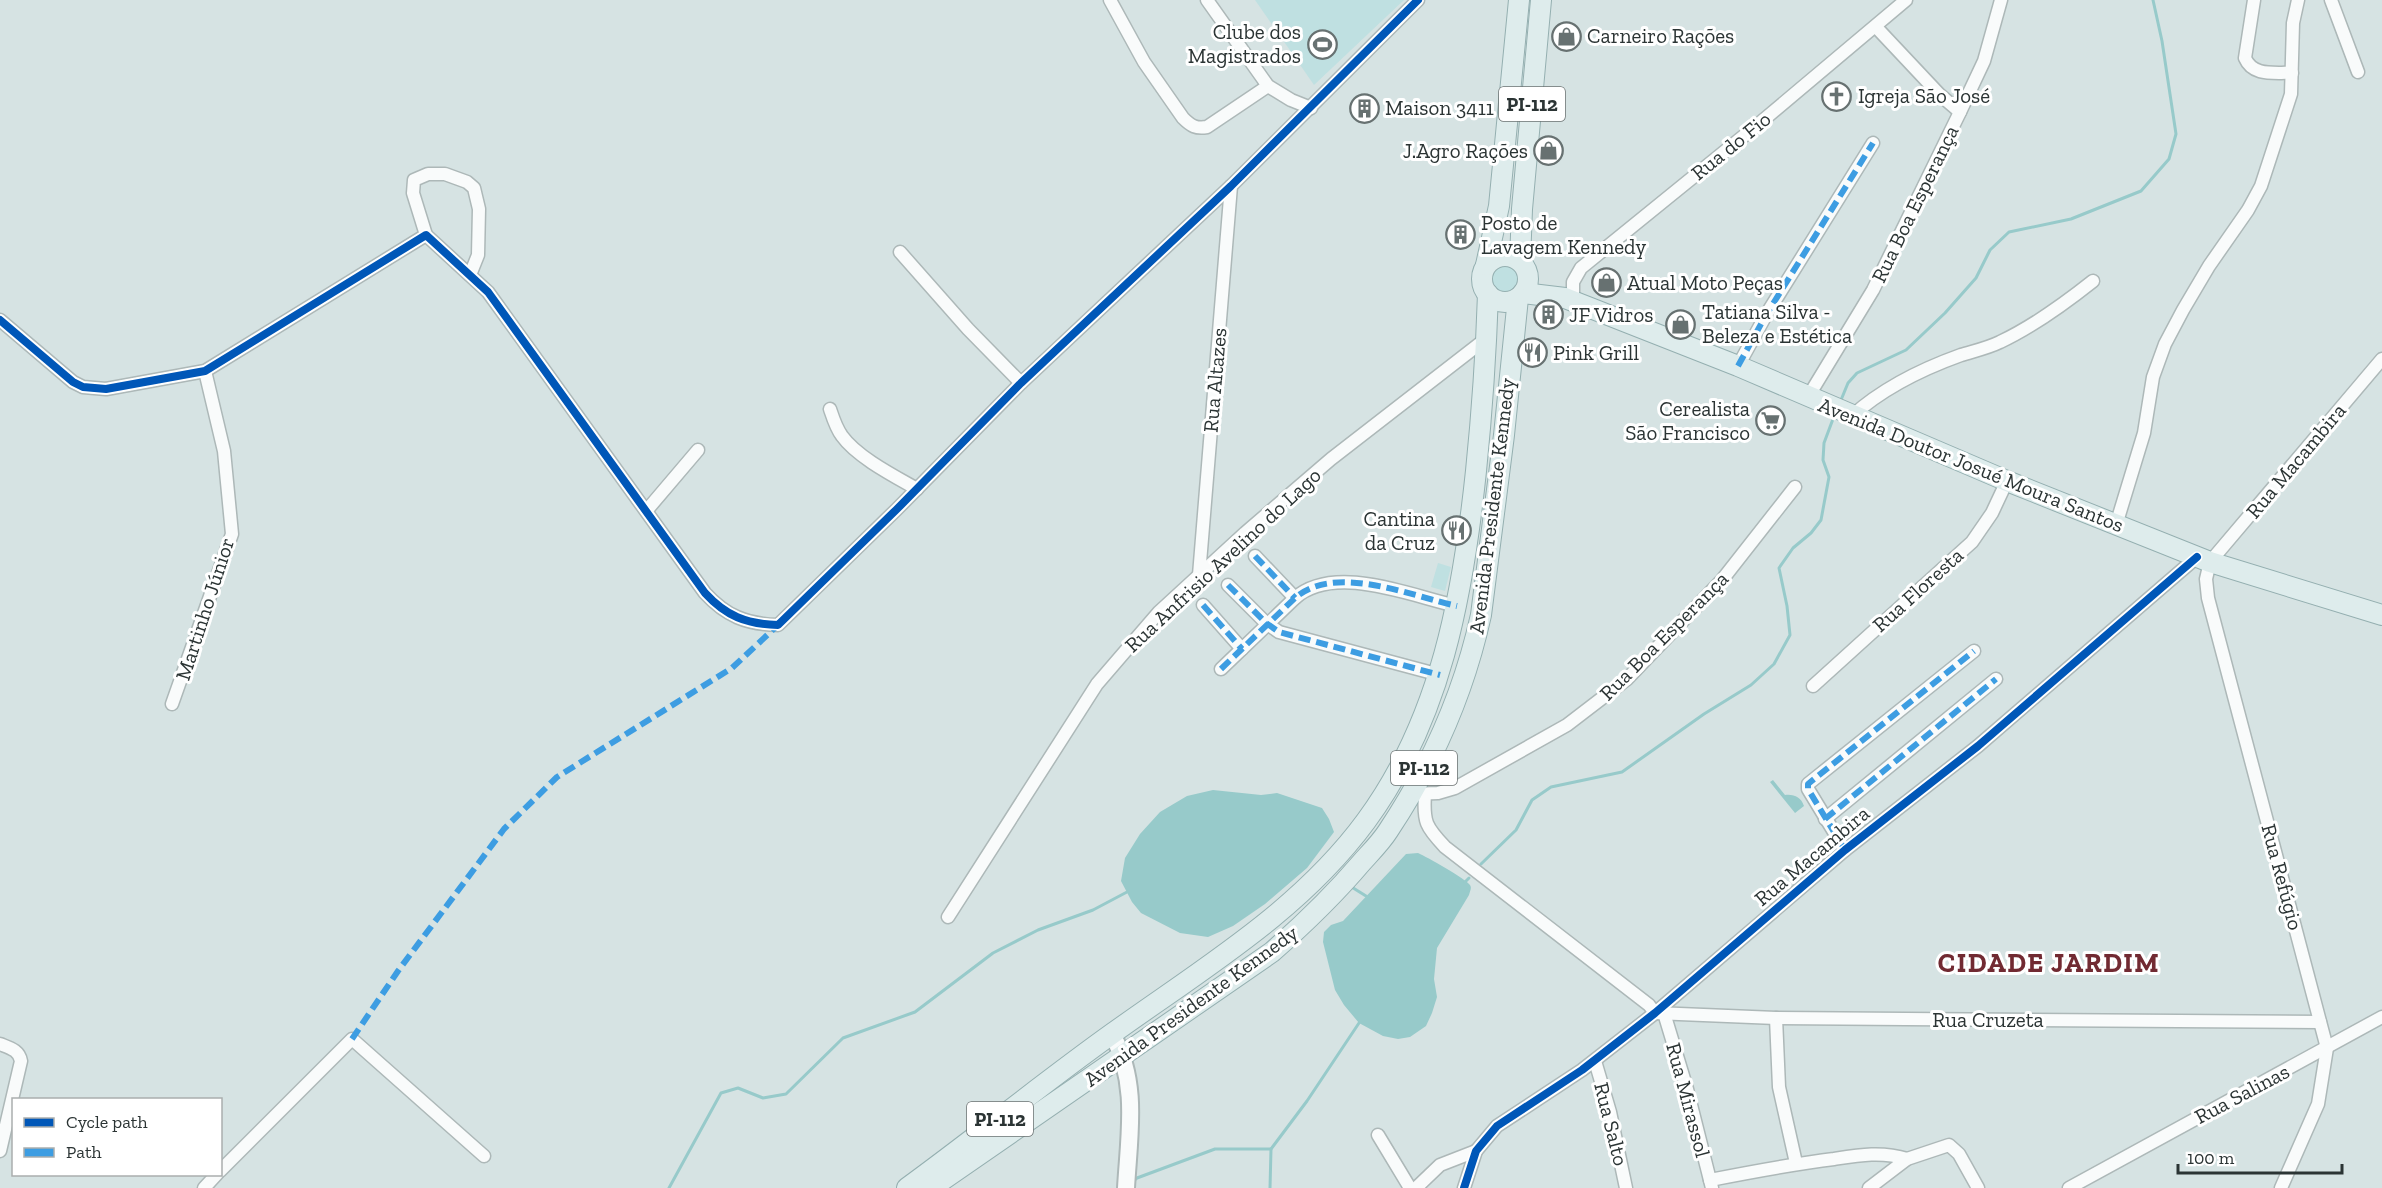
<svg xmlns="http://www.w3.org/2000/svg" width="2382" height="1188" font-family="'Zilla Slab',serif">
<rect width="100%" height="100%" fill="#d6e3e3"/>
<g fill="#bfe0e1">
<polygon points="1255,0 1404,0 1314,85"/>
<circle cx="1505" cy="279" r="17"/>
<polygon points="1438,563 1451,567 1445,591 1431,587"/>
</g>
<g fill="#97caca">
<path d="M1773,780L1785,795C1794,794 1801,797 1804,806L1795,813L1770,782Z"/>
<polygon points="1213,790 1261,795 1277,793 1322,808 1329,819 1334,832 1307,868 1265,904 1233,926 1208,937 1180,933 1141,913 1132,902 1121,881 1125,858 1140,834 1160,812 1187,796"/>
<path d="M1418,853C1427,857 1466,879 1470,885C1472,888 1470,891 1469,895L1437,948L1434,979L1437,997L1432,1013L1426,1026L1410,1037L1398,1039L1383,1036L1359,1023L1344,1005L1335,990L1323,942L1324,932L1331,925L1343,921L1406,854Z"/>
</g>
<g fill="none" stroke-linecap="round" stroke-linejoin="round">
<g stroke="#97caca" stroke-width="3">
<polyline points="1841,400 1848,383 1857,373 1906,350 1945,313 1976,278 1990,250 2009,232 2071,219 2141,191 2169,159 2176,134 2162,41 2153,0"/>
<polyline points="1481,864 1516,830 1532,800 1551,787 1622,772 1704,714 1751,685 1774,664 1790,635 1787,606 1779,568 1793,548 1811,533 1821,520 1829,477 1823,460 1824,443 1833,419"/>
<polyline points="1465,882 1469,878"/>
<polyline points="1350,886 1366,896"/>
<polyline points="1132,1182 1137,1178 1215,1149 1271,1149"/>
<polyline points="669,1188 721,1093 738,1088 763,1098 786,1094 843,1038 915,1012 993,953 1038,930 1093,910 1127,892"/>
<polyline points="1270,1188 1271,1149 1307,1101 1359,1023"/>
</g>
<defs>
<g id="street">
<path d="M1110,0L1144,62L1183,118C1191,126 1196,129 1207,127L1268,86"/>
<polyline points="1207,0 1268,86 1291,100 1311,108"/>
<path d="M2254,0L2245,58C2253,77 2275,72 2292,73"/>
<polyline points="2331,0 2358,72"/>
<polyline points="1876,27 1939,94 1960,112"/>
<polyline points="426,235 413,193 414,180 428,174 445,174 467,182 474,188 479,209 478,255 470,275"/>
<polyline points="900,252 968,329 1021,383"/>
<polyline points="1573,301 1573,282 1581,268 1761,122 1906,0"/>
<path d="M0,320L73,382L83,387L106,389L205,371L426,235L488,292L705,593C726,616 746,624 778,625L896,510L1021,383L1231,186L1418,0"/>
<polyline points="1738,366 1766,315 1873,143"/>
<polyline points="1808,397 1873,290 1960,112 1984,61 2001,0"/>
<path d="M830,409C833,418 836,428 842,436C857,457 894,476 917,489"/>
<path d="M1852,416C1883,388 1922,369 1961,355C1974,351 1988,348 2000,342C2034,326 2064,304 2093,281"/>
<polyline points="647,510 698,450"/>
<polyline points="2116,525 2144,433 2153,377 2165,344 2183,310 2209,266 2248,210 2261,186 2291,94 2293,23 2298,0"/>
<polyline points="1255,556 1295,598"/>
<polyline points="1199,575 1231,186"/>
<polyline points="1228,585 1266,623 1279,632 1440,675"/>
<polyline points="1203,605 1242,649"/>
<path d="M1221,669L1295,598C1335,563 1411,596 1457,606"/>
<polyline points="1813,686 1972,542 1992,513 2007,481"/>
<polyline points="172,704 232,534 224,451 205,371"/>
<polyline points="1410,794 1438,793 1455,788 1567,725 1627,679 1722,580 1795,487"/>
<path d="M1425,794C1423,822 1426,827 1445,847L1649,1005L1655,1013"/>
<polyline points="1825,819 1996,679"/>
<polyline points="1845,850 1808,789 1808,784 1974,651"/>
<polyline points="948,917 1097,684 1159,612 1245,533 1331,459 1487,338"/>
<polyline points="1655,1013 1776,1018 2320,1022"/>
<polyline points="1664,1013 1687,1089 1712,1188"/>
<polyline points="1776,1018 1779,1087 1796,1163"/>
<path d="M0,1044C10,1048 19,1050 21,1061L0,1151"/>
<polyline points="1595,1061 1610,1112 1626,1188"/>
<polyline points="1378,1135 1410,1188"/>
<polyline points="220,1171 352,1039 484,1156"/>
<path d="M1710,1180C1751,1172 1792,1164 1834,1159C1859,1155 1882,1151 1907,1159"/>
<polyline points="204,1188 217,1174"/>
<polyline points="1416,1188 1440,1165 1476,1151"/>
<polyline points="1464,1188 1476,1151 1497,1126 1582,1070 1655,1013 1845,850 1978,746 2197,557"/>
<polyline points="1869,1188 1907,1159 1949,1145 1959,1154 1978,1188"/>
<polyline points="2069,1188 2382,1017"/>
<polyline points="2281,1188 2318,1104 2327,1048 2208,598 2206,579 2210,562 2382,359"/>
</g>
<path id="secondary" d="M1112,1034C1139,1083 1129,1134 1126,1188"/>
<g id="primary">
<circle cx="1505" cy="279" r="23"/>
<polyline points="1520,261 1522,209 1541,0"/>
<polyline points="1486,265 1499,206 1519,0"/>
<polyline points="1523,293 1565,298 1738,366 2007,481 2210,562 2382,615"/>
<path d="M907,1188C977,1137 1043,1083 1113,1033C1202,969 1300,911 1366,821C1441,719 1463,595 1476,471C1482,412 1486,354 1488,294"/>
<path d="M931,1188L1272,952C1304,924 1334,895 1362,862C1371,852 1381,842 1388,831C1432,765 1464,692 1481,615L1504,435L1518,298"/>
</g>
</defs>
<use href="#street" stroke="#adb8b8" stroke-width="15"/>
<use href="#secondary" stroke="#adb8b8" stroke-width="20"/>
<use href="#primary" stroke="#94afb0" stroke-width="22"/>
<use href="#street" stroke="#f9fbfb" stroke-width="12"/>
<use href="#secondary" stroke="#f9fbfb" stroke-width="16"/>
<use href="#primary" stroke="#deecec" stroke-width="20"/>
<g stroke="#3d9de2" stroke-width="6" stroke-dasharray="12 6" stroke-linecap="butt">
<polyline points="1738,366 1766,315 1873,143"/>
<polyline points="1255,556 1295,598"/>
<polyline points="1228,585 1266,623 1279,632 1440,675"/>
<polyline points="1203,605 1242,649"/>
<path d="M1221,669L1295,598C1335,563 1411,596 1457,606"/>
<polyline points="1825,819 1996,679"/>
<polyline points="1845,850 1808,789 1808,784 1974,651"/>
<polyline points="352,1039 398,971 504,829 557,777 732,668 778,625"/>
</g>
<defs>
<g id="cycleway">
<path d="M0,320L73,382L83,387L106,389L205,371L426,235L488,292L705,593C726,616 746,624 778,625L896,510L1021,383L1231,186L1418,0"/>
<polyline points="1464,1188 1476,1151 1497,1126 1582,1070 1655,1013 1845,850 1978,746 2197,557"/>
</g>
</defs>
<use href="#cycleway" stroke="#fff" stroke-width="11"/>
<use href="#cycleway" stroke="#0057b8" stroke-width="8"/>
</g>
<defs>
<symbol id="shop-ring" viewBox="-11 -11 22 22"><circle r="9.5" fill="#fff" stroke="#677171" stroke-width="1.5"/><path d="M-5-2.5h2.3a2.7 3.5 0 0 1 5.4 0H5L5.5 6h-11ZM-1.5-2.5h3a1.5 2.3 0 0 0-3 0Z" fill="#677171"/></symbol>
<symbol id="stadium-ring" viewBox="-11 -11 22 22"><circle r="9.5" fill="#fff" stroke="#677171" stroke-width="1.5"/><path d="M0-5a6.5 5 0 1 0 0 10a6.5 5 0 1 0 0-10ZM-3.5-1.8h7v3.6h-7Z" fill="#677171"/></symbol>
<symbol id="church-ring" viewBox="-11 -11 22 22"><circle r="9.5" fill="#fff" stroke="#677171" stroke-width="1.5"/><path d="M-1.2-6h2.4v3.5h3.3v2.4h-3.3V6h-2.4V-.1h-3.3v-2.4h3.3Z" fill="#677171"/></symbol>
<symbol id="building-ring" viewBox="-11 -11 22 22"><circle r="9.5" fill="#fff" stroke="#677171" stroke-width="1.5"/><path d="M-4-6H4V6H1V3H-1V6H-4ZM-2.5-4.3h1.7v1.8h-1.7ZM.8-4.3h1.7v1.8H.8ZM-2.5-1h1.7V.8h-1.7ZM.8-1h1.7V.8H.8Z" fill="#677171"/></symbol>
<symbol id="restaurant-ring" viewBox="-11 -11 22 22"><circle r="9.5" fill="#fff" stroke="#677171" stroke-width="1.5"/><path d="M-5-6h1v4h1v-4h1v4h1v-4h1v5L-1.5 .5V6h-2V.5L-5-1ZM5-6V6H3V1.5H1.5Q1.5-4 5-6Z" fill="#677171"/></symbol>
<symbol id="supermarket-ring" viewBox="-11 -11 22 22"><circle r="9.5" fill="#fff" stroke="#677171" stroke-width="1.5"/><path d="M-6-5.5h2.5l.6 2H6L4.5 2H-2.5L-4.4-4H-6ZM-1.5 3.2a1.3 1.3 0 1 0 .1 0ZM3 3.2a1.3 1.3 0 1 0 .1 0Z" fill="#677171"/></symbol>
</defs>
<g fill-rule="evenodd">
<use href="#shop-ring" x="1550" y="20" width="33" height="33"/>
<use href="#stadium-ring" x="1306" y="28" width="33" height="33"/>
<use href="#church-ring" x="1820" y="80" width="33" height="33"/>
<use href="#building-ring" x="1348" y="92" width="33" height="33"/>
<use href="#shop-ring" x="1532" y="134" width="33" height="33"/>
<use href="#building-ring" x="1444" y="218" width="33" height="33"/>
<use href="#shop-ring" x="1590" y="266" width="33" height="33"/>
<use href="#building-ring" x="1532" y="298" width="33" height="33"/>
<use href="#shop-ring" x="1664" y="308" width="33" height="33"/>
<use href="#restaurant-ring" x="1516" y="336" width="33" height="33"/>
<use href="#supermarket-ring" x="1754" y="404" width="33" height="33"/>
<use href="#restaurant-ring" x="1440" y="514" width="33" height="33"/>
</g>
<g text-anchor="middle" stroke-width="6" stroke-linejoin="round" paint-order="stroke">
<g fill="#fff" stroke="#6b7171" stroke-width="1.5">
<rect x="1499" y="87" width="66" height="34" rx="4.5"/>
<rect x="1391" y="751" width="66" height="34" rx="4.5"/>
<rect x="967" y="1102" width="66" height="34" rx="4.5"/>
</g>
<g font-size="20" font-weight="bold" fill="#2b3434">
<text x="1532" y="111">PI-112</text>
<text x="1424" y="775">PI-112</text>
<text x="1000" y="1126">PI-112</text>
</g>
<g font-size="21" fill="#2b3434" stroke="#fff" text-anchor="start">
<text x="1301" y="39" text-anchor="end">Clube dos<tspan x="1301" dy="24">Magistrados</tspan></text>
<text x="1587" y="43">Carneiro Rações</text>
<text x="1858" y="103">Igreja São José</text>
<text x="1385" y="115">Maison 3411</text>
<text x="1528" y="158" text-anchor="end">J.Agro Rações</text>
<text x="1481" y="230">Posto de<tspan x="1481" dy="24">Lavagem Kennedy</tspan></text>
<text x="1627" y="290">Atual Moto Peças</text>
<text x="1702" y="319">Tatiana Silva -<tspan x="1702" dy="24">Beleza e Estética</tspan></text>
<text x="1569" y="322">JF Vidros</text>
<text x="1553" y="360">Pink Grill</text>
<text x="1750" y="416" text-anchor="end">Cerealista<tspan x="1750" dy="24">São Francisco</tspan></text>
<text x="1435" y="526" text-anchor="end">Cantina<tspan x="1435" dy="24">da Cruz</tspan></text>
</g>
<g font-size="21" fill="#2b3434" stroke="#fff">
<text transform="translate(1731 146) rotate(-39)" y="7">Rua do Fio</text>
<text transform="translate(1915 204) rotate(-64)" y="7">Rua Boa Esperança</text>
<text transform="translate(1215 380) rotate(-85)" y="7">Rua Altazes</text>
<text transform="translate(2296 461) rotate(-50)" y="7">Rua Macambira</text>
<text transform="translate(1971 465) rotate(22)" y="7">Avenida Doutor Josué Moura Santos</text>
<text transform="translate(1492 506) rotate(-83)" y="7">Avenida Presidente Kennedy</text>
<text transform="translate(1223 560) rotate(-43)" y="7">Rua Anfrisio Avelino do Lago</text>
<text transform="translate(1918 590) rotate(-42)" y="7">Rua Floresta</text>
<text transform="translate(205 609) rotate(-72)" y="7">Martinho Júnior</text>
<text transform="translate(1664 636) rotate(-45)" y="7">Rua Boa Esperança</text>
<text transform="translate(1812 856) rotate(-40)" y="7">Rua Macambira</text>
<text transform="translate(2282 877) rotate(75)" y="7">Rua Refúgio</text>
<text transform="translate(1191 1006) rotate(-36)" y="7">Avenida Presidente Kennedy</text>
<text x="1988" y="1027">Rua Cruzeta</text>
<text transform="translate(2242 1094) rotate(-28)" y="7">Rua Salinas</text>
<text transform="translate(1688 1100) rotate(75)" y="7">Rua Mirassol</text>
<text transform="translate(1611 1124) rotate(76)" y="7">Rua Salto</text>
</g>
<g font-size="27" font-weight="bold" letter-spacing="1.5" fill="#712a32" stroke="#fff">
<text x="2049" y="972">CIDADE JARDIM</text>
</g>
</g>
<rect x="12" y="1098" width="210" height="78" fill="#ffffff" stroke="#aaaeae" stroke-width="1.5"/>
<rect x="24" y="1118" width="30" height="9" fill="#0057b8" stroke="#aaaeae" stroke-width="1.5"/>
<text x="66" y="1128" font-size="18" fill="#2b3434">Cycle path</text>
<rect x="24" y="1148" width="30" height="9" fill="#3d9de2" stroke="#aaaeae" stroke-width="1.5"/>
<text x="66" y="1158" font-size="18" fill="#2b3434">Path</text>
<path d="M2178 1164v9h164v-9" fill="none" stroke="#2b3434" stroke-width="3"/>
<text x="2187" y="1164" font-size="18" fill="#2b3434" stroke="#ffffff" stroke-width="4.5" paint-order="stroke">100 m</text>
</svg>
